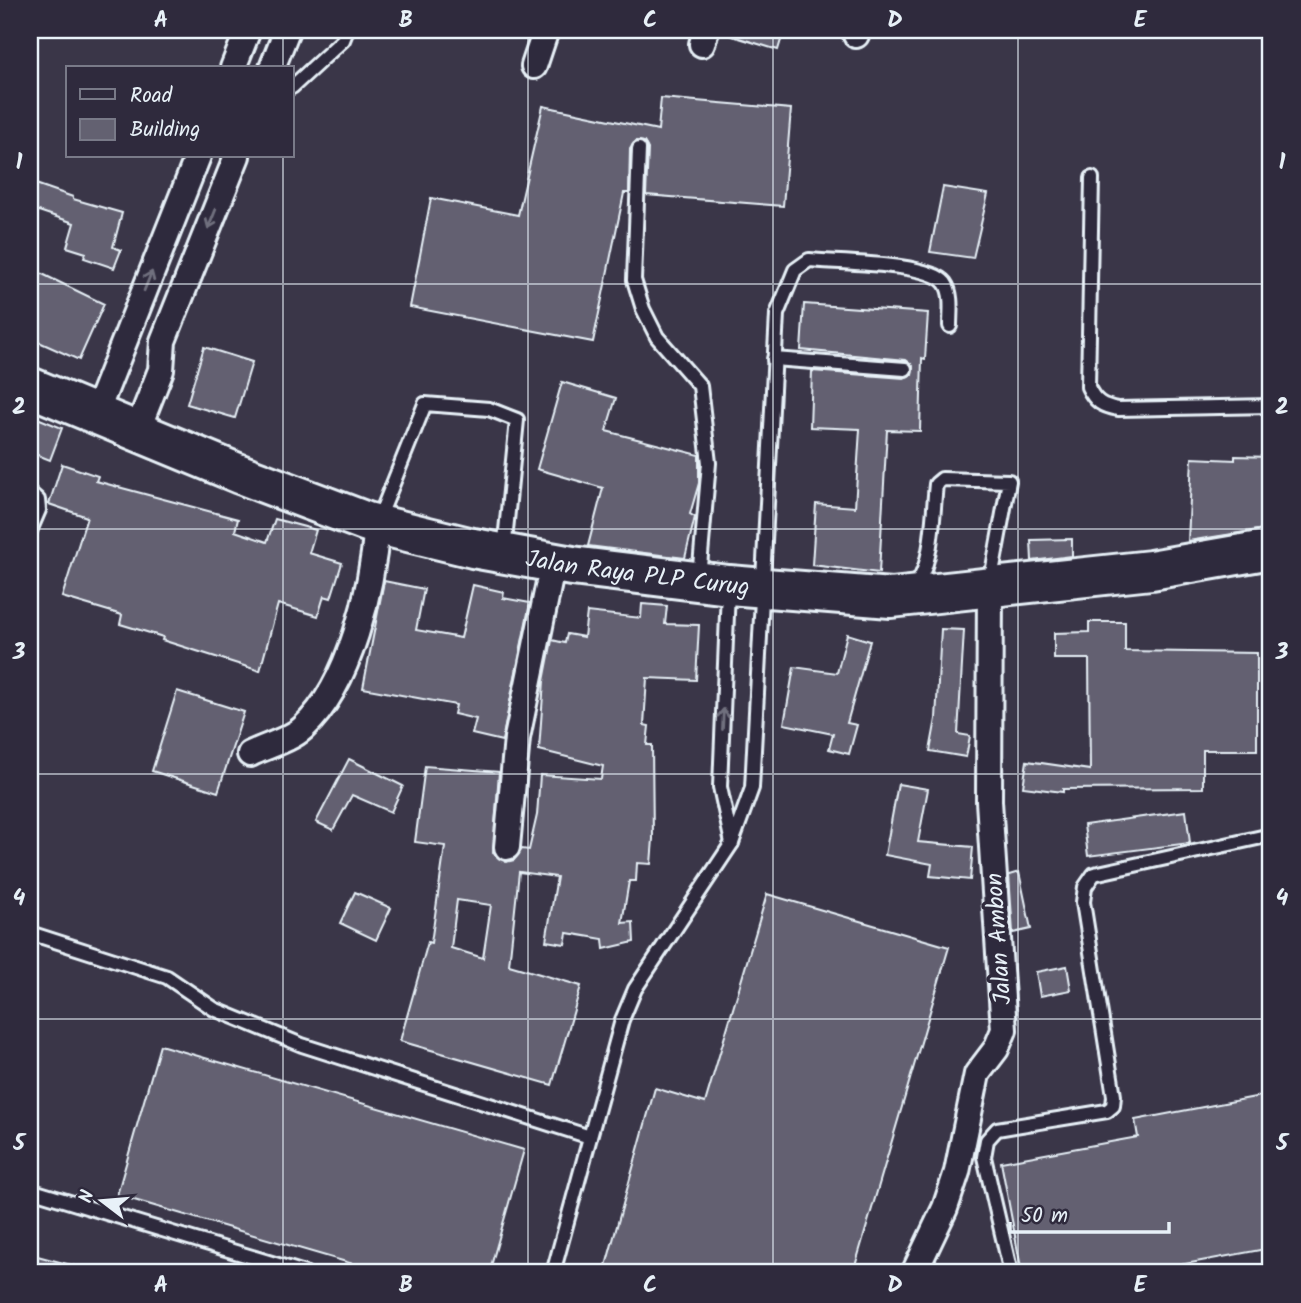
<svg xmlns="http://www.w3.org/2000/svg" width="1301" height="1303" font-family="Kalam,sans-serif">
<rect width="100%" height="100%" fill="#3a3648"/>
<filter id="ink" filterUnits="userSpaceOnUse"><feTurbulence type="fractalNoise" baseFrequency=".0143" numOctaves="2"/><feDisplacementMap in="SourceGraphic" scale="14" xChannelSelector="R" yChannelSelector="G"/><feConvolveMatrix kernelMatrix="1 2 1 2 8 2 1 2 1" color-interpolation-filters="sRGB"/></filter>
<g filter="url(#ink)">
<g fill="#636171" stroke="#e8f1f8" stroke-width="2" fill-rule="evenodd">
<polygon points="727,30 784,30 778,50 726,34"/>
<polygon points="661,98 791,109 783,206 646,195 648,149 644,142 636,141 630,149 629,193 624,193 593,342 410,307 431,198 518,215 543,106 658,130"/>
<polygon points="30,182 73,197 73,199 122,213 113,247 121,250 114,268 84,258 86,253 67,247 74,223 30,208"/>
<polygon points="943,187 988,194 973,258 930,252"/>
<polygon points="30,268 104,304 79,360 30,338"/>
<polygon points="804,304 928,313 925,359 922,358 920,431 887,430 879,573 812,565 816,504 855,507 860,429 810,427 812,371 904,378 912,374 913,366 906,360 801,350"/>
<polygon points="204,347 252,362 235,418 187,404"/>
<polygon points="562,382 616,398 606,431 699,455 699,483 690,514 695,517 685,558 588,546 603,488 537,469"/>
<polygon points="30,415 62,428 50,460 30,452"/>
<polygon points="1235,456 1271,457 1271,528 1188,541 1192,458 1235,460"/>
<polygon points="62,464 98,476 96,481 238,519 235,531 267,542 275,519 316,530 309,553 342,563 331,598 324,596 318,616 278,604 260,671 162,640 163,637 120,624 122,615 62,597 87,517 49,504"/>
<polygon points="1072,539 1072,556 1032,561 1031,540"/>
<polygon points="384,581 424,589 416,630 461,638 473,585 504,592 503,598 530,603 502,741 472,734 476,719 454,714 456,705 363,688"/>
<path d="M642,604L667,606L665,624L699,625L696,680L647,678L644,725L649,726L647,745H652L653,839L651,864L637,863L636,881H629L622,923L633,922L634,942L604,949L603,939L567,933L565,944L546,941L557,877L519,872L509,965L581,986L552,1085L400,1041L428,942L431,943L445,846L415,842L425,766L499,772L493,853L506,862L514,860L522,849L529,850L537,815L540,775L601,779L603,766L539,750L544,681L552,640L565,643L567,634L584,637L587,612L641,618ZM457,900L491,905L483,958L451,948Z"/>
<polygon points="1089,622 1125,622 1125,651 1257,653 1257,750 1203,750 1203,788 1063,789 1063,792 1023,787 1027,761 1090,770 1089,659 1054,659 1054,633 1089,632"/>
<polygon points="941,629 964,630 958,734 970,736 966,757 930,751 936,719"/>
<polygon points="847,634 870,641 847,723 857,725 849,754 829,749 833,734 784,724 794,667 837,673"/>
<polygon points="177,691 244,712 218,792 152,771"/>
<polygon points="349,759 403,786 391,812 352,795 333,830 316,822"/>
<polygon points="898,784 928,789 918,842 973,847 970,880 930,876 932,864 885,855"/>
<polygon points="1186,811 1190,843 1088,856 1084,825"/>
<polygon points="1019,872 1031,929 1013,933 1009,875"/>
<polygon points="355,892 391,908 376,940 340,923"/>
<polygon points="767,894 949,947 853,1273 604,1273 655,1088 705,1103"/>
<polygon points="1067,966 1071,990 1040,996 1036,972"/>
<polygon points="160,1045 524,1150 489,1273 384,1273 117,1195"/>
<polygon points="1271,1094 1271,1248 1137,1273 1022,1273 1001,1162 1138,1137 1135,1120"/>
<polygon points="30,1254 82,1268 81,1273 30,1273"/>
</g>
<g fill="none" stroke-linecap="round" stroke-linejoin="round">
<defs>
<g id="lane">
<polyline points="292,87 343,40 347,30"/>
<polyline points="639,149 634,280 643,309 657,337 700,386 709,463 699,578"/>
<path d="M1092,178L1088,387C1095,402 1102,406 1118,409L1271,406"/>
<polyline points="774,359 905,369"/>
<polyline points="30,493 38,500 39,510 30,531"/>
<polyline points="373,517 382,511 425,404 489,409 517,420 505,541 501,547"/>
<path d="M914,586C933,569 933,510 936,484L942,479L1009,481L990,584"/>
<polyline points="728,590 720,787 732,843"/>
<polyline points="30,933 167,977 214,1009 302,1045 590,1137"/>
<polyline points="30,1190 305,1273"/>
<path d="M553,1273L622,1020L635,989L732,843L752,788L777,314L795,270L809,260C836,263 929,262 945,283C953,294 950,313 950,326"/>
<polyline points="1011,1273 984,1157 987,1140 997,1129 1107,1111 1113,1106 1114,1096 1083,902 1085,887 1094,874 1271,835"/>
</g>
<g id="street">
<polyline points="856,35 858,30"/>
<polyline points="702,44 706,30"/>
<polyline points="534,66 546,30"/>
<polyline points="233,68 248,30"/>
<polyline points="272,68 287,30"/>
<polyline points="96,413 198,156"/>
<polyline points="137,431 161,370 163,341 237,156"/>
<path d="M250,754C266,746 290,740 303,728C351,684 372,588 377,525"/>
<polyline points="507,847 517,738 553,563"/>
<polyline points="914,1273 945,1208 957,1172 977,1074 996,1049 1004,1030 989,801 990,586"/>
</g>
<g id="primary">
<path id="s1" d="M30,387L240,474L367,522L473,548L572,566L729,585L891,598L1151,570L1271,549"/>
</g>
</defs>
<use href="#lane" stroke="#e8f1f8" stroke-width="18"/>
<use href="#street" stroke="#e8f1f8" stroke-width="30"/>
<use href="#primary" stroke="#e8f1f8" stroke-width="44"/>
<use href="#lane" stroke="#2f2a3d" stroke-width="12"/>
<use href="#street" stroke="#2f2a3d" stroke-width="24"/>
<use href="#primary" stroke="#2f2a3d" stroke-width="38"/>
</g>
<defs><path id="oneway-shaft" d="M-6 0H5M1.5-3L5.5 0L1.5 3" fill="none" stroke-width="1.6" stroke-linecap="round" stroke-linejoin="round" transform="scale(1.75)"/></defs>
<g stroke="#70707e">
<use href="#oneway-shaft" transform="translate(212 219) rotate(112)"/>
<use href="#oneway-shaft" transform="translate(148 281) rotate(-68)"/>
<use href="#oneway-shaft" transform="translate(723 719) rotate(-87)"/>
</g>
</g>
<path fill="none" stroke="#e8f1f8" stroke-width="2" stroke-opacity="0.55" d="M283,30V68M528,30V1273M773,30V1273M1018,30V1273M283,156V1273M30,284H1271M30,529H1271M30,774H1271M30,1019H1271"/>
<g text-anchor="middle" stroke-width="7" stroke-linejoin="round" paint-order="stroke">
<g font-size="24" fill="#e8f1f8" stroke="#2f2a3d">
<text dy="8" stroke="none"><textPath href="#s1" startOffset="639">Jalan Raya PLP Curug</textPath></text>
<text transform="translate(998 939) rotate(-94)" y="8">Jalan Ambon</text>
</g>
</g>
<rect width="1301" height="1303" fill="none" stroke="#2f2a3d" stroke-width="77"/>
<rect x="66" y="66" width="228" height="91" fill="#2f2a3d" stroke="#797a88" stroke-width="2"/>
<rect x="80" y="89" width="35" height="10" fill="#2f2a3d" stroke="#797a88" stroke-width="2"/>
<text x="130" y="102" font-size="21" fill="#e8f1f8">Road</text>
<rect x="80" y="119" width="35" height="21" fill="#636171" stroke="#797a88" stroke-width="2"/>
<text x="130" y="136" font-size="21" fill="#e8f1f8">Building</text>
<g transform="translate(102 1201) rotate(286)" stroke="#2f2a3d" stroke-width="5" paint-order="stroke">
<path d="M0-5L12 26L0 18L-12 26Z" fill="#e8f1f8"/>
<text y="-10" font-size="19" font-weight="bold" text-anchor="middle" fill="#e8f1f8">N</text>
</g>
<path d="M1010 1222v10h159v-10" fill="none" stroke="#e8f1f8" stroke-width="3.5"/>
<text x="1021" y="1222" font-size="21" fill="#e8f1f8" stroke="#2f2a3d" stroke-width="5" paint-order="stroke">50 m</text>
<rect x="38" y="38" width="1224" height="1226" fill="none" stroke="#e8f1f8" stroke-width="2.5"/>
<g font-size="23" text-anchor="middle" font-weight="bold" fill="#e8f1f8">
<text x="161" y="27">A</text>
<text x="406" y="27">B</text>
<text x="650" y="27">C</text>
<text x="895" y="27">D</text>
<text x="1140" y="27">E</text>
<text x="19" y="169">1</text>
<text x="1282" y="169">1</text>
<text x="19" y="414">2</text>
<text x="1282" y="414">2</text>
<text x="19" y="659">3</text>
<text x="1282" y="659">3</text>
<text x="19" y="905">4</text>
<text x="1282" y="905">4</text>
<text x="19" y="1150">5</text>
<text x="1282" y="1150">5</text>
<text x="161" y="1292">A</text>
<text x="406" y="1292">B</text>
<text x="650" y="1292">C</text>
<text x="895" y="1292">D</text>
<text x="1140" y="1292">E</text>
</g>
</svg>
